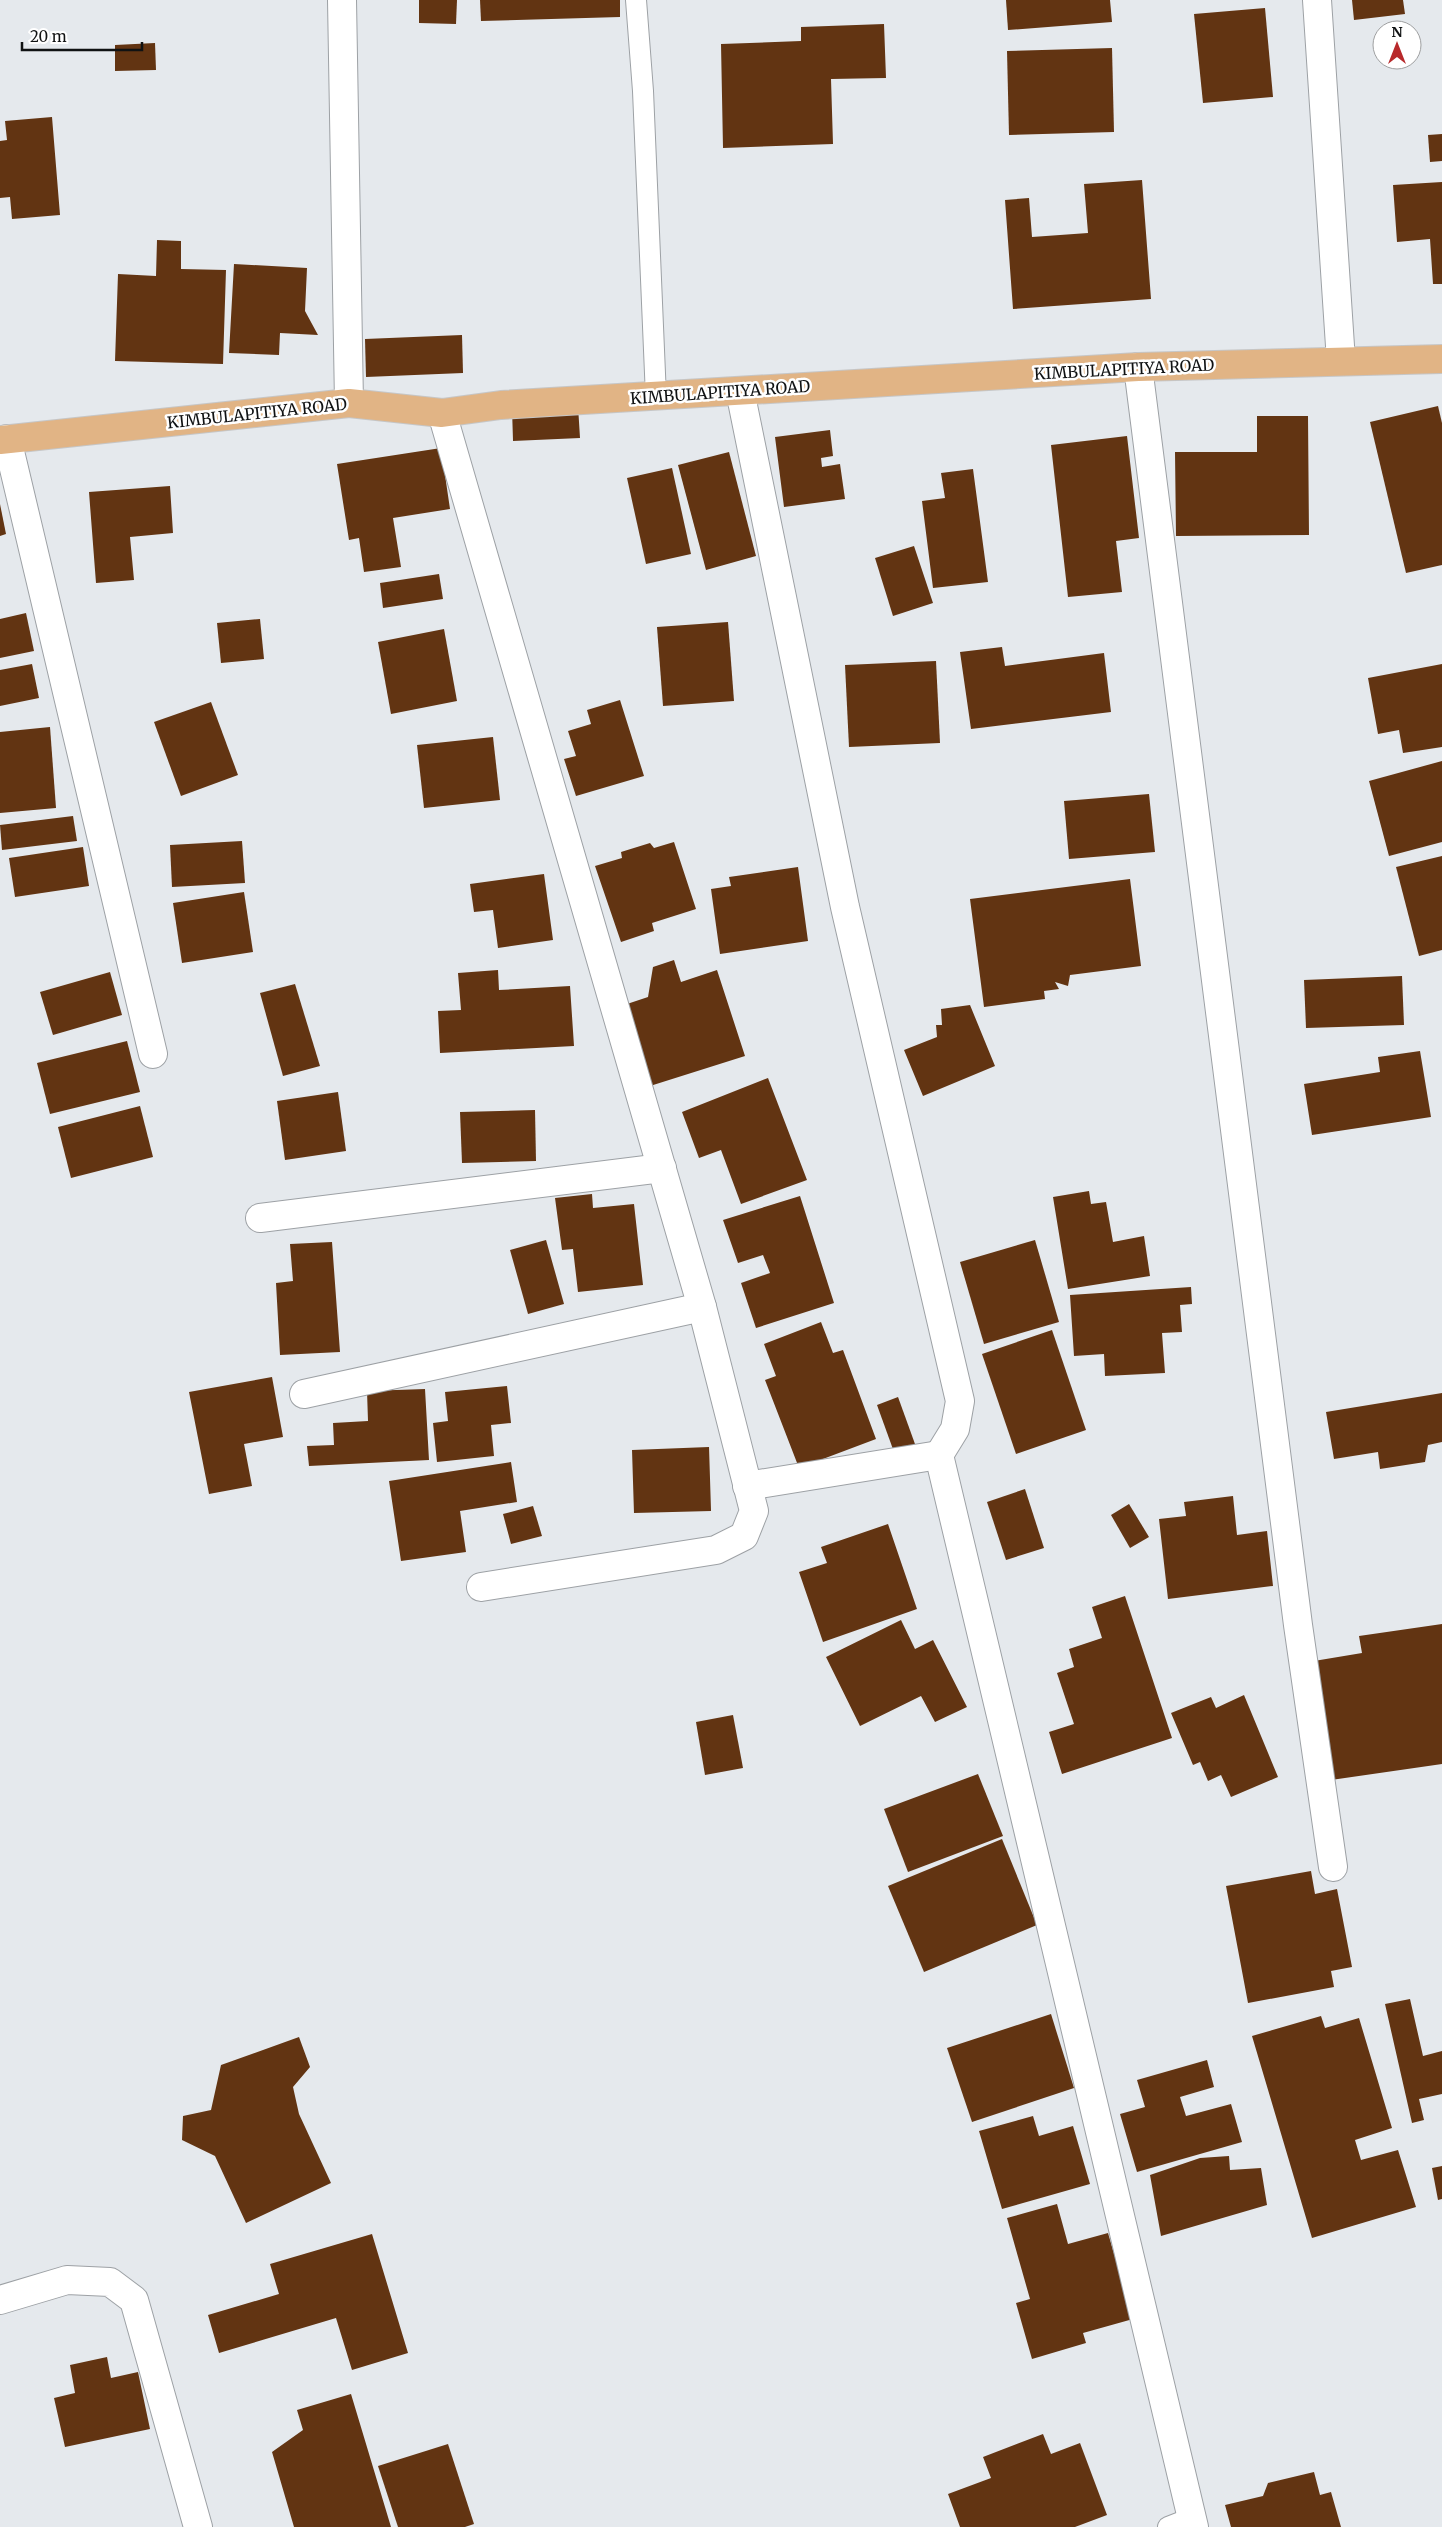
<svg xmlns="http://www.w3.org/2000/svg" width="1442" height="2527" font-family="Merriweather,serif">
<rect width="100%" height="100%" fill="#e5e9ed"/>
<g fill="#623412">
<polygon points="419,0 457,0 456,24 419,23"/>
<polygon points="480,0 620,0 620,17 481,21"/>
<polygon points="1006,0 1110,0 1112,22 1008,30"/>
<polygon points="1352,0 1403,0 1405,14 1354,20"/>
<polygon points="1265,8 1273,97 1203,103 1194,14"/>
<polygon points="884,24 886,78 831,79 833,144 723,148 721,44 801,41 801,27"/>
<polygon points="155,43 156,70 115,71 115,45"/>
<polygon points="1112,48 1114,132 1009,135 1007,51"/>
<polygon points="52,117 60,215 12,219 10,197 0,198 0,141 7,140 5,121"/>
<polygon points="1442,134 1442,161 1430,162 1428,135"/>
<polygon points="1142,180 1151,299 1013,309 1005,200 1029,198 1032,237 1088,233 1084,184"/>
<polygon points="1442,182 1442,284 1433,284 1430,239 1397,242 1393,185"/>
<polygon points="157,240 181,241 181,269 226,270 223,364 115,361 118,274 156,276"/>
<polygon points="234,264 307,268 305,311 318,335 280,333 279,355 229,353"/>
<polygon points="462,335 463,373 366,377 365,339"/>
<polygon points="578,406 580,438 513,441 512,409"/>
<polygon points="1438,406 1442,423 1442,565 1406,573 1370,422"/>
<polygon points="1257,416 1308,416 1309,535 1176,536 1175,452 1257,452"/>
<polygon points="830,430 833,456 821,458 822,467 840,464 845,499 784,507 775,437"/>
<polygon points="1127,436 1139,538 1116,541 1122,592 1068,597 1051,445"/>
<polygon points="441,448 450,509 393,518 401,567 364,572 359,538 349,540 337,464"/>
<polygon points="729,452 756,556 706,570 678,465"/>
<polygon points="672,468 691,554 646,564 627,478"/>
<polygon points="973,469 988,582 933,588 922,501 945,498 941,473"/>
<polygon points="170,486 173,533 130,537 134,580 96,583 89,492"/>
<polygon points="0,504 6,534 0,536"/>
<polygon points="914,546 933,603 893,616 875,558"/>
<polygon points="439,574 443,599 383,608 380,583"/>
<polygon points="26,613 34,651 0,658 0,619"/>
<polygon points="260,619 264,659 221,663 217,623"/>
<polygon points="728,622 734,701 663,706 657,627"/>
<polygon points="444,629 457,701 391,714 378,642"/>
<polygon points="1002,647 1005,666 1104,653 1111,712 971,729 960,652"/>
<polygon points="936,661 940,743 849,747 845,665"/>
<polygon points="32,664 39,698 0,706 0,670"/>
<polygon points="1442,664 1442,747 1403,753 1399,730 1378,734 1368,678"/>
<polygon points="620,700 644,776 576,796 564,759 576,756 568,731 591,724 587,710"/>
<polygon points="211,702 238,775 181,796 154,722"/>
<polygon points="50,727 56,808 0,813 0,732"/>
<polygon points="493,737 500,800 424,808 417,745"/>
<polygon points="1442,761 1442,842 1389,856 1369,781"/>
<polygon points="1149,794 1155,852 1069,859 1064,801"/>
<polygon points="73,816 77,841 2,850 0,825"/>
<polygon points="242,841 245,883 172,887 170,845"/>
<polygon points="674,842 696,909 652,923 654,931 621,942 595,866 622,858 621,852 650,843 654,848"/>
<polygon points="83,847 89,886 15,897 9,858"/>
<polygon points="1442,856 1442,950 1419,956 1396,867"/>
<polygon points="798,867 808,941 720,954 711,889 731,886 729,877"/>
<polygon points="544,874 553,940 498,948 493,910 474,912 470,884"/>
<polygon points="1130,879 1141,966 1070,975 1068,986 1055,982 1059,989 1044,991 1045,999 984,1007 970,899"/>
<polygon points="244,892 253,952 182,963 173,903"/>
<polygon points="674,960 681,982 717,970 745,1056 650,1086 624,1005 648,997 653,967"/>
<polygon points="498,970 499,990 570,986 574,1046 440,1053 438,1011 461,1010 458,973"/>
<polygon points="110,972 122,1015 53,1035 40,992"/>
<polygon points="1402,976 1404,1025 1306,1028 1304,980"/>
<polygon points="295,984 320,1066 283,1076 260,993"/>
<polygon points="970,1005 995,1066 923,1096 904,1050 937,1037 936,1025 942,1025 941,1009"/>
<polygon points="127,1041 140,1092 50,1114 37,1063"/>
<polygon points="1420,1051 1431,1117 1312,1135 1304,1084 1380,1072 1378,1057"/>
<polygon points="768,1078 807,1180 741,1204 721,1150 699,1158 682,1112"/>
<polygon points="338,1092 346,1151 285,1160 277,1101"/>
<polygon points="140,1106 153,1157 71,1178 58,1127"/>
<polygon points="535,1110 536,1161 462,1163 460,1112"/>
<polygon points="1089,1191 1091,1204 1106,1202 1113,1242 1144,1236 1150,1276 1068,1289 1053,1197"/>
<polygon points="592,1194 593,1208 634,1204 643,1285 578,1292 573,1249 562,1250 555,1198"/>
<polygon points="800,1196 834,1303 756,1328 741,1283 770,1273 763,1255 738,1263 723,1220"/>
<polygon points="546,1240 564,1304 528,1314 510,1250"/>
<polygon points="1035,1240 1059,1322 984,1344 960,1262"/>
<polygon points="332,1242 340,1352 280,1355 276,1283 293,1281 290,1244"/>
<polygon points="1191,1287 1192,1304 1180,1305 1182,1332 1162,1333 1165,1373 1105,1376 1104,1354 1074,1356 1070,1295"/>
<polygon points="821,1322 833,1353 843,1350 876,1439 799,1468 765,1380 776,1376 764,1344"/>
<polygon points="1052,1330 1086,1430 1016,1454 982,1354"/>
<polygon points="272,1377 283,1437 244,1444 252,1486 209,1494 189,1392"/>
<polygon points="507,1386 511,1423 491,1425 494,1456 437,1462 433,1423 448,1421 445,1392"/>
<polygon points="425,1389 429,1460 309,1466 307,1446 334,1445 333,1423 368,1421 367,1391"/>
<polygon points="1442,1393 1442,1442 1428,1445 1425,1462 1380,1469 1378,1452 1334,1459 1326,1412"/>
<polygon points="898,1397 915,1444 894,1452 877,1405"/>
<polygon points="709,1447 711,1511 634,1513 632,1450"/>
<polygon points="511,1462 517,1502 460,1511 466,1552 401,1561 389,1481"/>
<polygon points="1025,1489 1044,1548 1006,1560 987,1502"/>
<polygon points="1233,1496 1237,1535 1267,1531 1273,1586 1168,1599 1159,1519 1186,1516 1184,1502"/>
<polygon points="1129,1504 1149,1537 1130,1548 1111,1515"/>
<polygon points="533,1506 542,1536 511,1544 503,1514"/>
<polygon points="888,1524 917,1609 823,1642 799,1572 827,1563 821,1547"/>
<polygon points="1125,1596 1172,1738 1062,1774 1049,1732 1074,1724 1057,1673 1074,1667 1069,1649 1102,1638 1092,1607"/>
<polygon points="901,1620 915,1649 933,1640 967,1707 935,1722 921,1696 860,1726 826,1657"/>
<polygon points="1442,1624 1442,1764 1331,1780 1314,1661 1362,1653 1359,1636"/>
<polygon points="1244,1695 1278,1777 1231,1797 1221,1775 1208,1781 1200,1762 1193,1765 1171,1713 1211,1697 1216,1708"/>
<polygon points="733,1715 743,1768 705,1775 696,1722"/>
<polygon points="978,1774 1003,1836 908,1872 884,1809"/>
<polygon points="1002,1839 1037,1925 924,1972 888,1886"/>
<polygon points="1311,1871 1315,1894 1337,1889 1352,1967 1331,1971 1334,1987 1248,2003 1226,1886"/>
<polygon points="1410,1999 1423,2056 1442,2051 1442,2094 1419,2099 1424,2120 1412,2123 1385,2004"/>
<polygon points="1051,2014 1074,2088 972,2122 947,2048"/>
<polygon points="1321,2016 1325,2028 1359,2018 1392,2128 1355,2140 1361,2160 1398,2150 1416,2207 1312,2238 1252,2036"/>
<polygon points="299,2037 310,2067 293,2087 299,2114 331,2183 246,2223 215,2156 182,2140 183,2116 211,2110 221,2065"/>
<polygon points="1207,2060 1214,2087 1180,2097 1186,2116 1231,2104 1242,2142 1137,2172 1120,2114 1145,2107 1137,2080"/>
<polygon points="1033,2116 1039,2136 1073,2126 1090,2184 1002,2209 979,2131"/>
<polygon points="1229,2156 1230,2170 1261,2168 1267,2205 1161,2236 1150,2175 1200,2158"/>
<polygon points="1442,2166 1442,2199 1438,2200 1432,2168"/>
<polygon points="1057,2204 1068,2244 1108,2233 1133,2319 1083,2333 1086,2343 1032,2359 1016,2303 1030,2299 1007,2218"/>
<polygon points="372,2234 408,2353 352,2370 336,2318 219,2353 208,2315 279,2294 270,2264"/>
<polygon points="107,2357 111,2378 138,2372 150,2429 65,2447 54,2398 75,2393 70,2365"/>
<polygon points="351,2394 391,2527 294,2527 272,2452 303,2430 297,2410"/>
<polygon points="1043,2434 1051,2454 1080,2443 1107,2515 1075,2527 960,2527 948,2494 991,2478 983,2457"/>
<polygon points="448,2444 474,2524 465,2527 398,2527 378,2466"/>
<polygon points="1314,2472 1320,2495 1331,2492 1341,2527 1231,2527 1225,2505 1263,2496 1268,2483"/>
</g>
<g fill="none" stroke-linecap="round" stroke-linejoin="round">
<defs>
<g id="service">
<polyline points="636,0 643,91 656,397"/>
<polyline points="1168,2527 1191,2518"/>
</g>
<g id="minor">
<polyline points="342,0 349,403"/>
<polyline points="1317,0 1341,361"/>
<polyline points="1138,367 1298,1625 1333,1867"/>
<polyline points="740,391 845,907 960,1401 955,1429 939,1455 1194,2527"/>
<polyline points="442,413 702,1307 754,1511 744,1536 716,1550 481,1587"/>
<polyline points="7,439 153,1054"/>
<polyline points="260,1218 662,1168"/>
<polyline points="304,1394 702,1307"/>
<polyline points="747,1486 939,1455"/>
<polyline points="0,2300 67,2280 110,2282 134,2300 198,2527"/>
</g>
<polyline id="primary" points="0,440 349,403 442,413 501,405 1138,367 1442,359"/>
</defs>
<use href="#service" stroke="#9da1a5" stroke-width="22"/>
<use href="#minor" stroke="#9da1a5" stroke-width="30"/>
<use href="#primary" stroke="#c6c6c6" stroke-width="30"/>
<use href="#service" stroke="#fff" stroke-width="20"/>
<use href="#minor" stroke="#fff" stroke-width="28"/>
<use href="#primary" stroke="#e1b485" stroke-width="28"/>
</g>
<g text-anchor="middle" stroke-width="5" stroke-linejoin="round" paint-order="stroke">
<g font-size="16" fill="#101213" stroke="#fff">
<text transform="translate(1124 369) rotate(-3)" y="6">KIMBULAPITIYA ROAD</text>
<text transform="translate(720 392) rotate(-4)" y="6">KIMBULAPITIYA ROAD</text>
<text transform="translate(257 413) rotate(-6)" y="6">KIMBULAPITIYA ROAD</text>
</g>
</g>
<g transform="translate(1397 45)"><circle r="24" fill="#ffffff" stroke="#9fa0a1"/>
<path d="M0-4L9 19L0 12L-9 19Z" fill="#b8292b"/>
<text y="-8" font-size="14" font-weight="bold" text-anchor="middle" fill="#101213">N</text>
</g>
<path d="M22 42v8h120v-8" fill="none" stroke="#101213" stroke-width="2.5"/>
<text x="30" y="42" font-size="15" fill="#101213" stroke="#ffffff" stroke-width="4" paint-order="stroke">20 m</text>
</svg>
